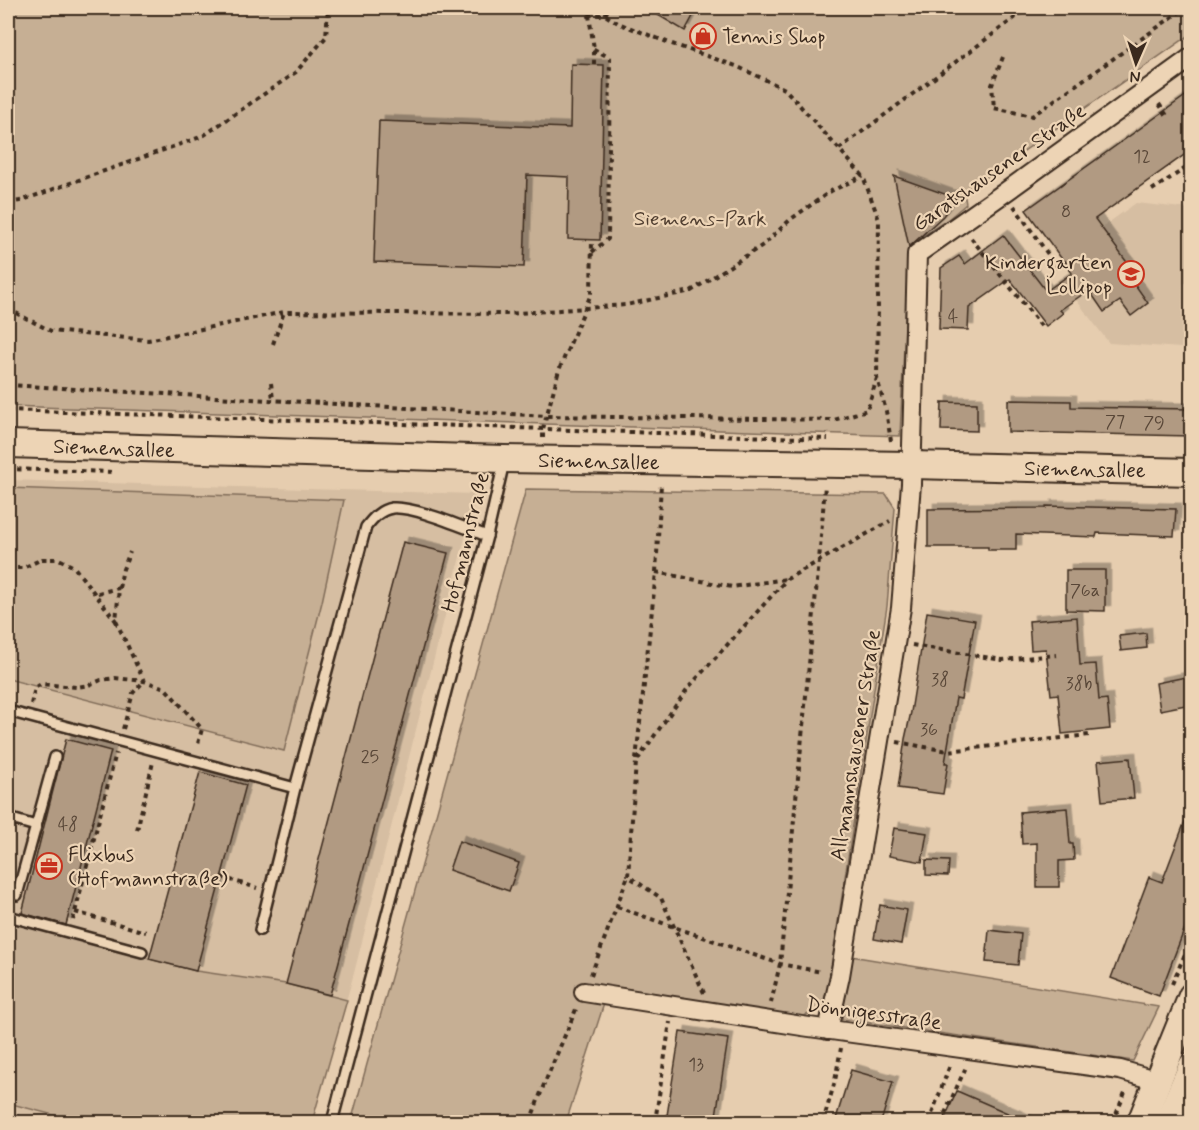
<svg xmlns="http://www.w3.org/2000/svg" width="1199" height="1130" font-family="Mynerve,sans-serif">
<defs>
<filter id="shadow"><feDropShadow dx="5.5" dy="-5.5" stdDeviation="0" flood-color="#0004"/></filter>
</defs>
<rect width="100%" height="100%" fill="#e6cdaf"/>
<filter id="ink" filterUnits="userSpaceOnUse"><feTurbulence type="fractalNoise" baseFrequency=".0167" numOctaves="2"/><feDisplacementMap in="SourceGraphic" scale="12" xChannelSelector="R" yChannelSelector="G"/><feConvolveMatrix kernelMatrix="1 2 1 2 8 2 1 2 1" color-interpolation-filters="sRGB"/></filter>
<g filter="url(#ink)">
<g fill="#d6bea2">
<polygon points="1136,203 1191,209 1191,281 1183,284 1181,348 1109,343 1061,280 1074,271 1063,255"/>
<polygon points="8,480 476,494 354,973 312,1122 8,1122"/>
</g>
<g fill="#c6af94" stroke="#806c59" stroke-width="1.5">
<polygon points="8,8 1191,8 1191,34 981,181 963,197 965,198 966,204 947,220 918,239 908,255 900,436 8,406"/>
<polygon points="8,488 344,500 322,602 284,751 8,679"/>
<polygon points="526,489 886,494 895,508 887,606 825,1006 798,1019 609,988 566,1122 351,1122"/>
<polygon points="8,922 196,971 286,984 347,1000 312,1122 80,1122 8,1103"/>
<polygon points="851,956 1159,1007 1133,1061 842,1019"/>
</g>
<g fill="#b19a82" stroke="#3b2a1e" stroke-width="1.5" filter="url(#shadow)">
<polygon points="646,8 679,8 693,16 685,31"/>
<polygon points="571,64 604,65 600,240 568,239 569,177 527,175 524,267 374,262 379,121 570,128"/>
<polygon points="1191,92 1191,150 1095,219 1129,265 1124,269 1148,303 1131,316 1120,301 1104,312 1089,290 1060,310 1063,313 1046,326 1010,279 969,308 968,330 939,329 941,268 959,256 965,264 1003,235 1046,291 1072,273 1026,210"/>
<polygon points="894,176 956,198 943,216 909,247"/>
<polygon points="1008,400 1071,401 1071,407 1191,409 1191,436 1008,432"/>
<polygon points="942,402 977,403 977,431 941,430"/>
<polygon points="1046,506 1176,509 1174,536 1097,533 1096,537 1016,534 1016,550 988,550 988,547 928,547 928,509 1046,508"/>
<polygon points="403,542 448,553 330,995 286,984"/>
<polygon points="1066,570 1105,570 1105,611 1066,610"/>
<polygon points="927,612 975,620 961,699 956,698 945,763 948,763 943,794 898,788 905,739 911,712"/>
<polygon points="1077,617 1080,665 1096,664 1099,700 1107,699 1110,729 1062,734 1058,694 1051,695 1046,649 1031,650 1029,621"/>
<polygon points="1146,633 1147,648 1121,651 1119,636"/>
<polygon points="1191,676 1191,704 1160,710 1156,683"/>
<polygon points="66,739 111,751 66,925 22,913"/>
<polygon points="1130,758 1134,798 1102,801 1098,761"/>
<polygon points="200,772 246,785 196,971 149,959"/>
<polygon points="1067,808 1070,844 1073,844 1074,860 1059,861 1059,887 1037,887 1037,843 1022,844 1020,812"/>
<polygon points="1190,808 1191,912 1159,996 1111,978 1149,877 1162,882"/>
<polygon points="894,828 927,833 922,862 889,856"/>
<polygon points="459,841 519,863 509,891 449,870"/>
<polygon points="926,860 949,861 948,876 926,875"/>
<polygon points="880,905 907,910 901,944 874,939"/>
<polygon points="989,930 1021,934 1018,965 986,962"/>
<polygon points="680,1032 728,1039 715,1122 666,1122"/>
<polygon points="851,1070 893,1082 881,1122 835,1122"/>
<polygon points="957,1091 1028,1122 943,1122"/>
</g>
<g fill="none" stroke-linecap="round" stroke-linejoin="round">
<defs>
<g id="service">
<polyline points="8,711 295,788"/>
<polyline points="8,818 36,826"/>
<polyline points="17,895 55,757"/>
<polyline points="8,916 142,952"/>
<path d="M260,930L295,788L366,527C373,518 380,510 392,508C415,506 464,528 487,536"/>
<polyline points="8,1120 18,1122"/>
<polyline points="332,1122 487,536 504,462"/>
</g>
<g id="minor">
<polyline points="584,992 802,1026 1120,1070 1158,1081"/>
<polyline points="828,1030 840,976 901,608 911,484 917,254 1004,193 1192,57"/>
</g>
<g id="secondary">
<polyline points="8,444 504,459 911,465 1192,472"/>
<polyline points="1141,1122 1192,996"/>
<polyline points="1168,1122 1192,1066"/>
</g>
</defs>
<use href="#service" stroke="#3b2a1e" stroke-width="14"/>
<use href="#minor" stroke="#3b2a1e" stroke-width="22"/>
<use href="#secondary" stroke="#3b2a1e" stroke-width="30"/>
<g stroke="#3b2a1e" stroke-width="4" stroke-dasharray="4.5 4.5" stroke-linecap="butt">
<polyline points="582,8 589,15 605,15 618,23 672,44 736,66 785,89 863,176 879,220 877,378 886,411 891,441"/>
<polyline points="589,15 594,49 594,64"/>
<polyline points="605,15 609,8"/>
<polyline points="1003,57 992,85 994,108 1032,116 1185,8"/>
<polyline points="1159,104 1168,117"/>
<polyline points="1187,144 1192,151"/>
<polyline points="839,149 1028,8"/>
<polyline points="1152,190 1192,164"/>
<polyline points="8,203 20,201 203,136 296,72 326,37 328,8"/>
<polyline points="1014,206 1057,267 1066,261"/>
<polyline points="971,238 1042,327"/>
<polyline points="592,252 608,239 610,58 594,49"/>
<polyline points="8,309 51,331 148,340 284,312 506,314 626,305 691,291 763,245 791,219 831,191 863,176"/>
<polyline points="273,344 284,312"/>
<polyline points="271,383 273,399"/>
<polyline points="8,385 546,416 834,420 867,410 877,378"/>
<polyline points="8,410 828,439"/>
<polyline points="543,438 543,429 559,370 591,294 592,240"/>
<polyline points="8,469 115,472"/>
<polyline points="8,568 23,568 42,559 59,559 74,567 116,621 119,588 94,594"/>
<polyline points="656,572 732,587 786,579"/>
<polyline points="119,588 123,569 130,552"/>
<polyline points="116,621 144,681"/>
<polyline points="912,645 1002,660 1057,655"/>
<polyline points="31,704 35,688 41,684 77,687 89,685 101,680 115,678 144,681 165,688 202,729 197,747"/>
<polyline points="123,729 133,693 144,681"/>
<polyline points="897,742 948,751 1089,735"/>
<polyline points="636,760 656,572 661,484"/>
<polyline points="137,830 153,762"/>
<polyline points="221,877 257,888"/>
<polyline points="617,907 780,964 822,972"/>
<polyline points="75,912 146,932"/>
<polyline points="73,920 116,753"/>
<polyline points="591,975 628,876"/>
<polyline points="1172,984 1192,938"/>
<polyline points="704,993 661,898 628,876 636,762 688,688 787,579 890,521"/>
<polyline points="771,1003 780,964 819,561 825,485"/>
<polyline points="88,1118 94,1119"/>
<polyline points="530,1122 543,1087 577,1007"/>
<polyline points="655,1122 670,1022"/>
<polyline points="823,1122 835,1081 841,1048"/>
<polyline points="929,1122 950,1065"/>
<polyline points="941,1122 966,1067"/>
<polyline points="1113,1122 1126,1090"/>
</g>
<use href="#service" stroke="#edd4b5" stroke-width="9"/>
<use href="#minor" stroke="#edd4b5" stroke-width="18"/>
<use href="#secondary" stroke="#edd4b5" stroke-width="26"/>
</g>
</g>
<defs>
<symbol id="shop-ring" viewBox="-11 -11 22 22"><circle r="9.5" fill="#edd4b5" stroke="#c8321e" stroke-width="1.5"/><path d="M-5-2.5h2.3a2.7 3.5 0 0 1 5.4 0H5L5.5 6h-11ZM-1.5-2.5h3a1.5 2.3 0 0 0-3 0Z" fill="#c8321e"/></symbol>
<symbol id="school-ring" viewBox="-11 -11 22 22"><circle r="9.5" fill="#edd4b5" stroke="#c8321e" stroke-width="1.5"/><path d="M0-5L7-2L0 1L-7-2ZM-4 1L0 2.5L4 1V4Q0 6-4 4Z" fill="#c8321e"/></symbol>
<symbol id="office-ring" viewBox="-11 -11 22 22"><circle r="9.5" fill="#edd4b5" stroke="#c8321e" stroke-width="1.5"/><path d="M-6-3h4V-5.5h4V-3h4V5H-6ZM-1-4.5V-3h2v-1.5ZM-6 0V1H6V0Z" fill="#c8321e"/></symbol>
</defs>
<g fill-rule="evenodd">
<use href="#shop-ring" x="688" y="21" width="30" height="30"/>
<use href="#school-ring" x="1116" y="259" width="30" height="30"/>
<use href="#office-ring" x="34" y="851" width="30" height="30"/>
</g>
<g text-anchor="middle" stroke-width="4.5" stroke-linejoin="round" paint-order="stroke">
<g font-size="18" fill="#584637">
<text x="1142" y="162">12</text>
<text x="1066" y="217">8</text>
<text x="953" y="322">4</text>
<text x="1115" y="427">77</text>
<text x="1154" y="428">79</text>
<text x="1085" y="596">76a</text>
<text x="940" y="685">38</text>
<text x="1079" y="689">38b</text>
<text x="929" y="735">36</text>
<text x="370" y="762">25</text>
<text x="68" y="830">48</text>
<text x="696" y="1070">13</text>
</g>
<g font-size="21" fill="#3b2a1e" stroke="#edd4b5" text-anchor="start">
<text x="722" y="43">Tennis Shop</text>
<text x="1112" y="269" text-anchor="end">Kindergarten<tspan x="1112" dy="24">Lollipop</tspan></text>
<text x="68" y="861">Flixbus<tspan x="68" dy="24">(Hofmannstraße)</tspan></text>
</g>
<g font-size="21" fill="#3b2a1e" stroke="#edd4b5">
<text transform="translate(999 167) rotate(-35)" y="7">Garatshausener Straße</text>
<text transform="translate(114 448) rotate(2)" y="7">Siemensallee</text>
<text transform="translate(599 461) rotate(1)" y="7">Siemensallee</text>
<text transform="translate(1085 469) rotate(1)" y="7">Siemensallee</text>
<text transform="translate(465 542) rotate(-76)" y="7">Hofmannstraße</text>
<text transform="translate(855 745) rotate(-81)" y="7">Allmannshausener Straße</text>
<text transform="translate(874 1013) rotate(8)" y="7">Dönnigesstraße</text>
</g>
<g font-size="21" fill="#503e30" stroke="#edd4b5">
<text x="700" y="225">Siemens-Park</text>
</g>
</g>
<rect width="1199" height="1130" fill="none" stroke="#edd4b5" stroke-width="30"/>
<rect x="15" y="15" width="1169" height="1100" fill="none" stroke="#3b2a1e" stroke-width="2" filter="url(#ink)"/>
<g transform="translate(1136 63) rotate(183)" stroke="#edd4b5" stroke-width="4.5" paint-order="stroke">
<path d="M0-4.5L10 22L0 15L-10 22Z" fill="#3b2a1e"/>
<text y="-9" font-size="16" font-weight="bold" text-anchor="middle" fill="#3b2a1e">N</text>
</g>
</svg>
